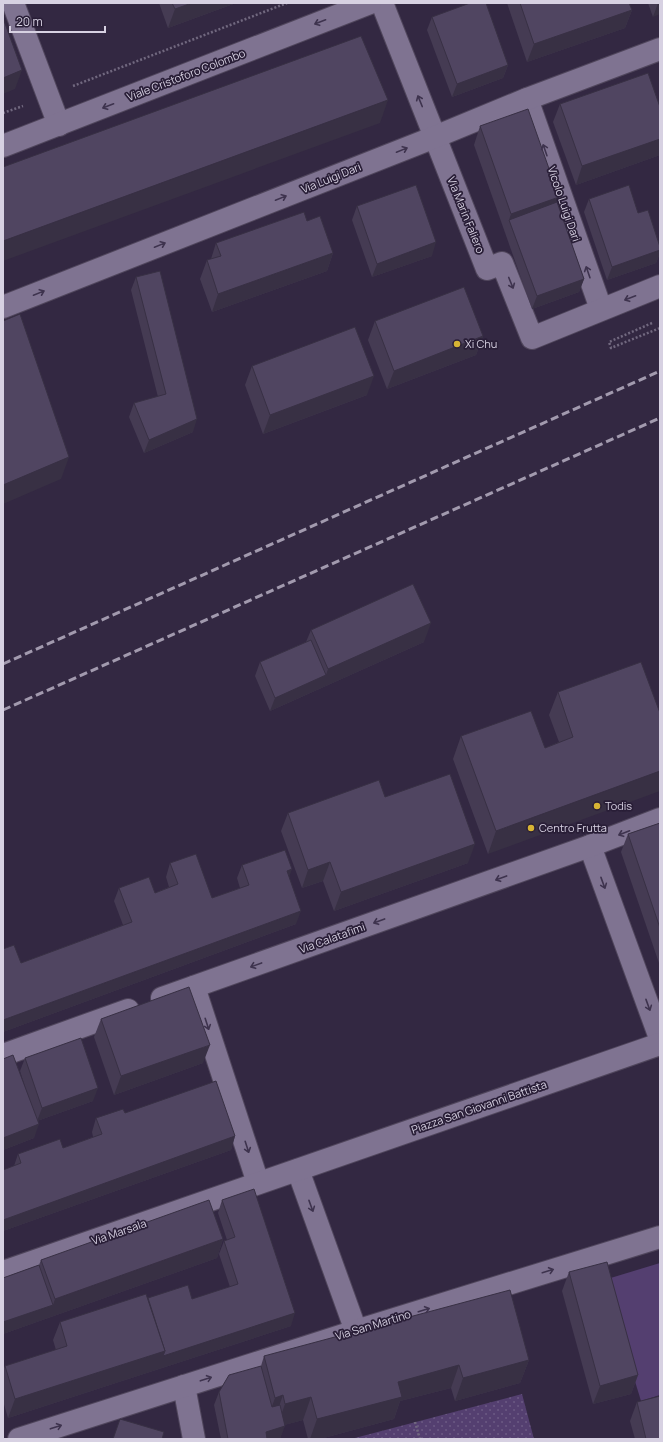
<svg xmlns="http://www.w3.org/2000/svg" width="663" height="1442" font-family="Manrope,sans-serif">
<defs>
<pattern id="park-dots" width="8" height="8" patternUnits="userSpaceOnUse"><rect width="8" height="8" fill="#543f70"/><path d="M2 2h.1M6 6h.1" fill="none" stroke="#6c5a84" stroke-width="1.8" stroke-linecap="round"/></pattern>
</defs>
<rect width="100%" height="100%" fill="#332842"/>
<polygon fill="#543f70" points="660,1263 660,1395 641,1401 604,1280"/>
<polygon fill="url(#park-dots)" points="522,1394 534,1439 351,1439"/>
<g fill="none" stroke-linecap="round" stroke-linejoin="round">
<defs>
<g id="street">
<polyline points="13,3 59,125"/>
<polyline points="527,99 601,309"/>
<polyline points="435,137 487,269 502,263 532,338 660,286"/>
<polyline points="590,846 660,1038"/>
<polyline points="194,987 258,1183"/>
<polyline points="298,1170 356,1331"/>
<polyline points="3,1272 660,1044"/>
<polyline points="184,1386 194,1439"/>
</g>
<g id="secondary">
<polyline points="382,3 435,137"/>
<polyline points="3,146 370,3"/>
<polyline points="3,307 435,137 527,99 660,49"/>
<polyline points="162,998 590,846 660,819"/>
<polyline points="3,1055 128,1010"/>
<polyline points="19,1439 356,1331 660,1237"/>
</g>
</defs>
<use href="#street" stroke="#50465c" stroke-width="24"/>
<use href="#secondary" stroke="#50465c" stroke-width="24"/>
<g stroke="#71687f" stroke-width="2.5" stroke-dasharray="2 2" stroke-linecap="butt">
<polyline points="73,86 287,3"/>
<polyline points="3,113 23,106"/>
<polyline points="652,323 609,342 611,348 660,328"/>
<polyline points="415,1422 420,1439"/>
</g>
<use href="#street" stroke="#7f7391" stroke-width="22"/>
<use href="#secondary" stroke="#7f7391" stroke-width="22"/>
<g stroke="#a29aae" stroke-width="3" stroke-dasharray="8 4" stroke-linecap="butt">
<polyline points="3,664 660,371"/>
<polyline points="3,710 660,418"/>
</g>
</g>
<g fill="#453b53">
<polygon points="159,3 236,3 168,28"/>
<polygon points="507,3 629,3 632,10 625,28 527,62"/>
<polygon points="648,3 660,3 653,17"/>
<polygon points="432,17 508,65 503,78 452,97 427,30"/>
<polygon points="560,104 660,107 660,155 576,185 553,122"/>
<polygon points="480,126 557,202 584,279 579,292 532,309 474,145"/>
<polygon points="589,199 638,213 660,247 660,253 656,263 607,280 584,212"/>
<polygon points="357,206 432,256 372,277 352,220"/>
<polygon points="307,221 333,253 327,271 212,312 200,279 207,260 211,259 216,243"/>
<polygon points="136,277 193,432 144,453 129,417 134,403 158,397 131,290"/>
<polygon points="375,321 483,336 476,355 387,389 368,340"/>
<polygon points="252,366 367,395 263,434 245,385"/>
<polygon points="311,630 424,642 270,711 255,676 260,662 306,642"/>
<polygon points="558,692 660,713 488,854 453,759 461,736 545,748 559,742 549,715"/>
<polygon points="385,797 468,863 334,911 323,881 302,888 281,831 288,813"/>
<polygon points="660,823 660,966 621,852 628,834"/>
<polygon points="170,863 212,898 240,888 237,878 242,865 289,877 296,924 3,1032 3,949 21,963 123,925 114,901 119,888 155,893 169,887 166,877"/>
<polygon points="101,1019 203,1063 114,1095 94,1037"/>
<polygon points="25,1058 93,1101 37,1121 34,1138 3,1150 3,1059 32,1108 20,1071"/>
<polygon points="125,1113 235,1136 231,1150 3,1231 3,1170 14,1166 18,1154 63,1148 93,1137 92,1132 96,1118"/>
<polygon points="222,1200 291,1326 8,1418 3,1401 3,1370 5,1366 56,1350 53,1340 60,1322 148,1298 192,1299 230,1287 219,1254 224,1241 227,1240 218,1213"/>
<polygon points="223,1239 217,1258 3,1334 3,1278 39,1265 41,1260"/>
<polygon points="569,1272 638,1375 631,1394 593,1404 562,1291"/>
<polygon points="264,1356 529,1360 520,1383 455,1401 451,1388 400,1401 394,1419 320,1439 308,1439 303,1420 284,1425 280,1439 221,1439 214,1405 219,1392 261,1366"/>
<polygon points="637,1402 660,1439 635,1439 630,1421"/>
</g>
<g fill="#383044">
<polygon points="192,3 236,3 168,28 175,9"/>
<polygon points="658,3 660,3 660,14 653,17"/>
<polygon points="632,10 625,28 527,62 534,44"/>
<polygon points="508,65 503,78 452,97 457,84"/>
<polygon points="22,70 15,89 3,94 3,78"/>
<polygon points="388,100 380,123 3,261 3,241"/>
<polygon points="660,139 660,155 576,185 582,166"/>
<polygon points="559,197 552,216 509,220 511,214"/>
<polygon points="436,242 432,256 372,277 377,264"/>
<polygon points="660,250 660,253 656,263 607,280 612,267"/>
<polygon points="333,253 327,271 212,312 218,294"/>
<polygon points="584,279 579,292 532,309 537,296"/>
<polygon points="483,336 476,355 387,389 394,371"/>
<polygon points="374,376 367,395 263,434 270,415"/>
<polygon points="197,419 193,432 144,453 149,440"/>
<polygon points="69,457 61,479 3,504 3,485"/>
<polygon points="431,623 424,642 270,711 275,698 326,675 328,669"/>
<polygon points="660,771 660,791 488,854 496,831"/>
<polygon points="475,844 468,863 334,911 341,892"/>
<polygon points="330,862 323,881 302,888 308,870"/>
<polygon points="292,869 287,883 287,871"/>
<polygon points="301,911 296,924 3,1032 3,1020"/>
<polygon points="210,1045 203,1063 114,1095 121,1076"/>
<polygon points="98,1088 93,1101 37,1121 42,1108"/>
<polygon points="39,1124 34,1138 3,1150 3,1138"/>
<polygon points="235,1136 231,1150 3,1231 3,1220"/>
<polygon points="223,1239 217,1258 3,1334 3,1322 53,1305 55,1299"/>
<polygon points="295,1313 291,1326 8,1418 15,1399 165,1351"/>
<polygon points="529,1360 520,1383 455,1401 463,1378"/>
<polygon points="459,1365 451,1388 400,1401 394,1419 320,1439 310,1439 317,1419 398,1382"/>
<polygon points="638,1375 631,1394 593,1404 600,1386"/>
<polygon points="283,1395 275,1418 267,1420 275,1398"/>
<polygon points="311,1397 303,1420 277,1427 285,1404"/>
<polygon points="285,1426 280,1439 263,1439 266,1432"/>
</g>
<g fill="#504561" stroke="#383044">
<polygon points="172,3 192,3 175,9"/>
<polygon points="470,3 486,3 508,65 457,84 432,17"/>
<polygon points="520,3 629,3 632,10 534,44"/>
<polygon points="3,18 22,70 3,78"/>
<polygon points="361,36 388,100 3,241 3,167"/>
<polygon points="648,73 660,107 660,139 582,166 560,104"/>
<polygon points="528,109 559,197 511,214 480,126"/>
<polygon points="416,185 436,242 377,264 357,206"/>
<polygon points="629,185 638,213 648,210 660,247 660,250 612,267 589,199"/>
<polygon points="557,202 584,279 537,296 509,220"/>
<polygon points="304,212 307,221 320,216 333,253 218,294 207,260 221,256 216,243"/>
<polygon points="160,271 197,419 149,440 134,403 166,394 136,277"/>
<polygon points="464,287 483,336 394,371 375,321"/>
<polygon points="20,314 69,457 3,485 3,321"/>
<polygon points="355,327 374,376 270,415 252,366"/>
<polygon points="413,584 431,623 328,669 311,630"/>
<polygon points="311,640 326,675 275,698 260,662"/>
<polygon points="641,662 660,713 660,771 496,831 461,736 531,711 545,748 573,737 558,692"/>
<polygon points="450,774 475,844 341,892 330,862 308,870 288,813 379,780 385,797"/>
<polygon points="660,823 660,928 628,834"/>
<polygon points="285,850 292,869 287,871 301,911 3,1020 3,949 14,945 21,963 132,922 119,888 149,877 155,893 178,884 170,863 196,854 212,898 249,885 242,865"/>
<polygon points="189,987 210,1045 121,1076 101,1019"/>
<polygon points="81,1038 98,1088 42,1108 25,1058"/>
<polygon points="13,1055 39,1124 3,1138 3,1059"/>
<polygon points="216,1081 235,1136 3,1220 3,1170 21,1163 18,1154 60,1139 63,1148 102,1134 96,1118 123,1109 125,1113"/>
<polygon points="254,1189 295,1313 163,1356 165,1351 148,1298 188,1285 192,1299 238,1284 224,1241 235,1237 222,1200"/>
<polygon points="209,1200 223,1239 55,1299 41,1260"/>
<polygon points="607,1262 638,1375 600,1386 569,1272"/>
<polygon points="39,1265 53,1305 3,1322 3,1278"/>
<polygon points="510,1290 529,1360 463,1378 459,1365 398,1382 402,1397 317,1419 311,1397 285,1404 283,1395 275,1398 264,1356"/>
<polygon points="146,1294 165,1351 15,1399 5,1366 67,1346 60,1322"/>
<polygon points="261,1366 272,1407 280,1405 285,1426 266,1432 267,1439 228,1439 219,1392 229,1375"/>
<polygon points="660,1396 660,1439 646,1439 637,1402"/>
<polygon points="120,1419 164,1432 162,1439 113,1439"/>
</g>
<defs><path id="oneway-shaft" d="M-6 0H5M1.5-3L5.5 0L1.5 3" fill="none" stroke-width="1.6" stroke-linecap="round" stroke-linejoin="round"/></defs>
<g stroke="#3e334e">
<use href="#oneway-shaft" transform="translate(320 22) rotate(159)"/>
<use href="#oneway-shaft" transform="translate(420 101) rotate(-112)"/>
<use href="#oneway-shaft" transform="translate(108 106) rotate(159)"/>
<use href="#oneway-shaft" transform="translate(402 150) rotate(-22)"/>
<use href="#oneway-shaft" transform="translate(545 150) rotate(-109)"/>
<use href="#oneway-shaft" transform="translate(281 198) rotate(-22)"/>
<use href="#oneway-shaft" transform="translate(160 245) rotate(-22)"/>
<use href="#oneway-shaft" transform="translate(588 272) rotate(-109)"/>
<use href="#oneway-shaft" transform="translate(511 283) rotate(68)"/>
<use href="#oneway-shaft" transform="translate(39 293) rotate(-22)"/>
<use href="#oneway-shaft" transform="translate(630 298) rotate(159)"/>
<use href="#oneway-shaft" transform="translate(624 833) rotate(159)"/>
<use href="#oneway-shaft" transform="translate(501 878) rotate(160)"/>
<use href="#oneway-shaft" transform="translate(603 883) rotate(70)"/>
<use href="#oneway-shaft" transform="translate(379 921) rotate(160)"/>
<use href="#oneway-shaft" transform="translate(256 965) rotate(160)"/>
<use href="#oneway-shaft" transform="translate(648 1005) rotate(70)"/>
<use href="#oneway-shaft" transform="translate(207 1024) rotate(72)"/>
<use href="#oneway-shaft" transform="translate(247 1147) rotate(72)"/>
<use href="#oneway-shaft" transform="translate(311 1206) rotate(70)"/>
<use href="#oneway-shaft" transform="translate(548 1271) rotate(-17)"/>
<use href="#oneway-shaft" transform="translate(424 1310) rotate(-17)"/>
<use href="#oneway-shaft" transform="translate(206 1379) rotate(-18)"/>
<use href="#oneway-shaft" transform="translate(56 1427) rotate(-18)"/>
</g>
<g fill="#d7b434" stroke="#291e37" stroke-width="1.5">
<circle cx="457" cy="344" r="4"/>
<circle cx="597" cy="806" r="4"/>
<circle cx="531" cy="828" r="4"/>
</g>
<g text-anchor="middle" stroke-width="3.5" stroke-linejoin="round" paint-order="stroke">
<g font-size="11" fill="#d7d1e2" stroke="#291e37">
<text transform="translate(186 75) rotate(-21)" y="4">Viale Cristoforo Colombo</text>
<text transform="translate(331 178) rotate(-22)" y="4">Via Luigi Dari</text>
<text transform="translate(564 204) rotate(71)" y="4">Vicolo Luigi Dari</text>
<text transform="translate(466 215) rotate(68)" y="4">Via Marin Faliero</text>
<text transform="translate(332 938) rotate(-20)" y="4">Via Calatafimi</text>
<text transform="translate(479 1107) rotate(-19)" y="4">Piazza San Giovanni Battista</text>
<text transform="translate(119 1232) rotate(-19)" y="4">Via Marsala</text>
<text transform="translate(373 1325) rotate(-17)" y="4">Via San Martino</text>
</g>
<g font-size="11" fill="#d7d1e2" stroke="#291e37" text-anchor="start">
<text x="465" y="348">Xi Chu</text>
<text x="605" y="810">Todis</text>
<text x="539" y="832">Centro Frutta</text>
</g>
</g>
<rect width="663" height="1442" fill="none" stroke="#d7d1e2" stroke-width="8"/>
<path d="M10 26v6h95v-6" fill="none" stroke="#d7d1e2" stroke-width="2"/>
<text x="16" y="26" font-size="12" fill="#d7d1e2" stroke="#291e37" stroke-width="3" paint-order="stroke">20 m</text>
</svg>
